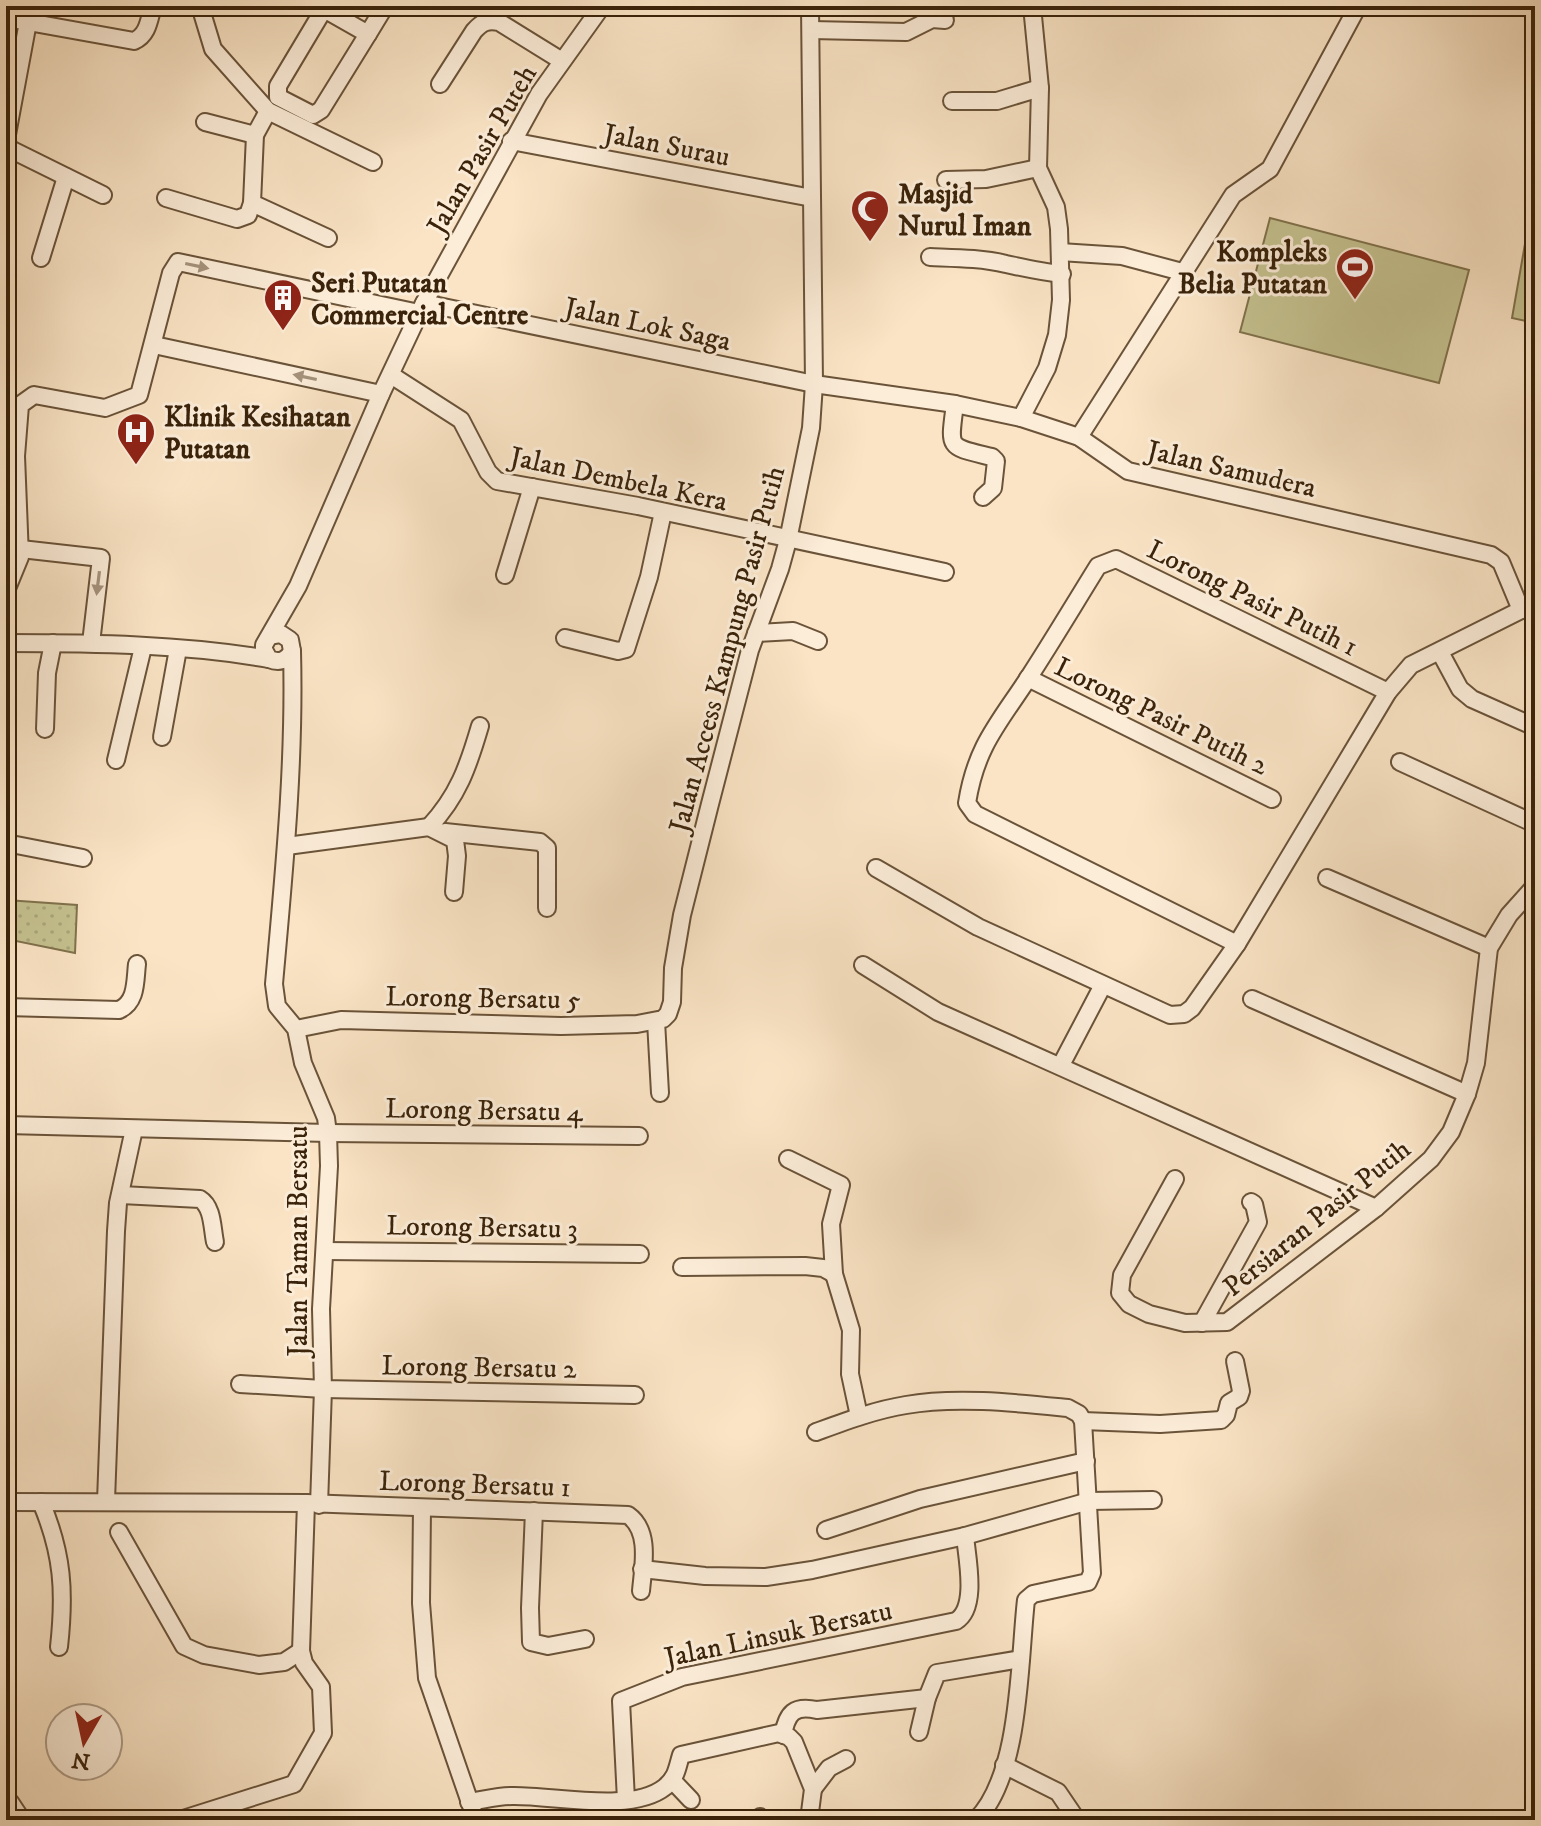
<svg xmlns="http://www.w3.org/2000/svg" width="1541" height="1826" font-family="'IM FELL DW Pica',serif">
<defs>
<pattern id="grass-dots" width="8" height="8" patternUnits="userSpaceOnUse" patternTransform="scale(2)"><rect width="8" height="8" fill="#c5c290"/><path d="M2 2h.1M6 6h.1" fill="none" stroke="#aaa67b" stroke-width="1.8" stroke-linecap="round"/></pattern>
</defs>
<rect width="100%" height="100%" fill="#fae4c5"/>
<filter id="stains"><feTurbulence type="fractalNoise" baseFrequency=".0025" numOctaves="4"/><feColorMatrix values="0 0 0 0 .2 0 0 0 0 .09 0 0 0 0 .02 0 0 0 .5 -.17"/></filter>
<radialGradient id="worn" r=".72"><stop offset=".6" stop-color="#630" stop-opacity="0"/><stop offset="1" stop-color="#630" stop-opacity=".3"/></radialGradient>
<polygon fill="url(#grass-dots)" stroke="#80724d" stroke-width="2" points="6,900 77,905 75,953 6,939"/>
<g fill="#c5c290" stroke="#80724d" stroke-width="2">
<polygon points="1535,187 1535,323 1512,318"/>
<polygon points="1270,218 1469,270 1439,383 1240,332"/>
</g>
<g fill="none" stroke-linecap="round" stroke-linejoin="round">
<defs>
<g id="minor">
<polyline points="200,6 213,49 268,111 373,162"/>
<polyline points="324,9 368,34 321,110 313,115 278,97 278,86 324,9 326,6"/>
<path d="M6,18L134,41C148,35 149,20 153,6"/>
<polyline points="811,30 906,32 932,19 945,20"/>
<polyline points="368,34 385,6"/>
<path d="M440,84L474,31C482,22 487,20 499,22L562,61"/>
<polyline points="952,101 997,101 1040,88"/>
<polyline points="268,111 255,135 252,203 328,238"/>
<polyline points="205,122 255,135"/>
<polyline points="6,140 28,22"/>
<polyline points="6,141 10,149 103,195"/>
<polyline points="511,141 812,198"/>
<polyline points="946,180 986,179 1038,168"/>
<polyline points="166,198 237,219 248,215 252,203"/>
<polyline points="1060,252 1122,256 1182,272"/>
<path d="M930,257C955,258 981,258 1006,264C1025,268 1042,272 1062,274"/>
<polyline points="41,258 66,177"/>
<polyline points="424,303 814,384 955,404 1021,418 1079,437 1128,471 1491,555 1501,562 1521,610"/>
<polyline points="154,345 381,394"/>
<polyline points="391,375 461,420 488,472 497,481 638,506 945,572"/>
<path d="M955,404C949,450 947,446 992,457L996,461L993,488L983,497"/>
<polyline points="1021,418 1047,368 1057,335 1061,300 1059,229 1056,207 1038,168 1040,88 1032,6"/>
<polyline points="1079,437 1233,195 1270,169 1358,6"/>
<polyline points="21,549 101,558 91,643"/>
<polyline points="505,575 532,487"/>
<polyline points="6,591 20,557 16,456 20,405 34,395 105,408 139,395 171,273 178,262 419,313"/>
<polyline points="756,633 793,631 818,641"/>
<path d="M270,636L281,634L290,640L292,651C287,661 279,663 269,659L264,650V645L298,586L381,394L424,303L539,94L602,6"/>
<polyline points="565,638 618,651 626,649 649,577 663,512"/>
<path d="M6,643C93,643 183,644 269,659"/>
<path d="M292,651C295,763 284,872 274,984L277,1006L296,1029L303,1063L326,1118L328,1133L329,1166L321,1309L323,1389L319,1505"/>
<polyline points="1440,652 1460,689 1472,699 1535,727"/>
<polyline points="1028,678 1272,799"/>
<polyline points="45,729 47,673 53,643"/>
<polyline points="162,737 178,649"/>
<polyline points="116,760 143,647"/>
<polyline points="1400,762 1535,824"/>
<path d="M429,827C458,796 468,767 480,726"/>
<polyline points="445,832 540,842 547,848 547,908"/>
<polyline points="6,843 83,858"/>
<polyline points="287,846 429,827 455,840 457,856 454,892"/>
<polyline points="876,868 978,927 1170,1015 1184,1014 1192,1008 1237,944 1388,692 1411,665 1535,603"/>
<polyline points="1327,878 1489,948"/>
<path d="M1237,944L975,814L967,803C976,746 999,723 1029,677C1053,640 1075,603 1098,566L1116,559L1388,692"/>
<polyline points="863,965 938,1012 1376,1208"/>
<polyline points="1252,999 1467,1094"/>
<path d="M6,1007L119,1010C137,1002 135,981 137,964"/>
<polyline points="656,1021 660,1093"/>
<polyline points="296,1029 341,1020 561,1026 637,1024 663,1019 668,1014 672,1002 673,968 682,915 710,804 750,650 780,569 788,540 811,428 814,384 810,6"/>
<polyline points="1061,1065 1103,985"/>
<polyline points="6,1125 328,1133 639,1136"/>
<polyline points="788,1159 841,1185 831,1224 834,1274 851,1330 850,1374 859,1416"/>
<polyline points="1175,1179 1122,1275 1120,1293 1129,1304 1149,1314 1185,1323 1227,1322 1376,1208 1431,1159 1451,1132 1467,1094 1476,1063 1489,948 1509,915 1535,886"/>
<path d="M121,1195L200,1199C213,1207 212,1228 215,1242"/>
<polyline points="325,1251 640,1254"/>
<polyline points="682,1267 805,1266 823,1268 834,1274"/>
<polyline points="1202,1323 1258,1222 1254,1204 1251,1202"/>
<polyline points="240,1384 323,1389 635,1395"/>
<polyline points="1083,1421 1160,1424 1221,1420 1226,1415 1229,1403 1239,1397 1241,1391 1235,1361"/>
<path d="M816,1432C846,1421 875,1410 906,1405C956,1396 1018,1403 1068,1408L1079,1414L1083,1421L1092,1573L1088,1582L1033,1594L1026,1600C1019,1661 1021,1775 976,1820"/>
<polyline points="106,1501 116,1231 118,1203 134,1129"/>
<path d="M6,1502L306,1503L628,1515C651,1531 643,1567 641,1591"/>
<path d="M41,1502C63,1554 65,1592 59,1647"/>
<polyline points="422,1508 421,1603 427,1678 476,1820"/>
<polyline points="534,1511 530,1608 531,1642 548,1646 585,1639"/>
<polyline points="826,1530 920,1499 1086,1461"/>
<polyline points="119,1532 184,1646 204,1655 259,1665 284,1662 301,1651"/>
<polyline points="642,1569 705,1576 766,1577 812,1570 965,1536 1089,1501 1153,1500"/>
<polyline points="919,1732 927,1698 937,1673 1021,1659"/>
<path d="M783,1735C787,1713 794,1705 817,1710L927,1698"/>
<polyline points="1004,1765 1058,1792 1077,1820"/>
<polyline points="672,1780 691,1800"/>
<polyline points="813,1789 829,1768 846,1759"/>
<path d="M626,1800L621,1701L682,1677L956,1621C978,1608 967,1558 965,1536"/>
<polyline points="6,1801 10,1802 22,1820"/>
<path d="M469,1802C483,1800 498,1796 512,1796C554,1795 631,1814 665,1787C677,1777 677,1768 681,1755L779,1733L789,1737L794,1742L813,1789L809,1820"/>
<polyline points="760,1817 761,1820"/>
<polyline points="180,1820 294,1784 323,1733 321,1687 304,1663 301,1651 306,1503"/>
</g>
</defs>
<use href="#minor" stroke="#6a5339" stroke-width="20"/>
<use href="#minor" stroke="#fcedd9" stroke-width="16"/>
</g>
<defs><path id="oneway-solid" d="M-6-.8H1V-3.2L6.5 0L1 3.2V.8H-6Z" transform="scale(2)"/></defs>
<g fill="#a5927c">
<use href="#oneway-solid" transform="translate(197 266) rotate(12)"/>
<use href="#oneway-solid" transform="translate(305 377) rotate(-168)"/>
<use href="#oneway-solid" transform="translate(98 583) rotate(97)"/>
</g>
<defs>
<symbol id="mosque-pin" viewBox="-11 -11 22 30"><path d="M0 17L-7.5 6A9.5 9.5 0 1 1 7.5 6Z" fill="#8f2418" stroke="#fcedd9"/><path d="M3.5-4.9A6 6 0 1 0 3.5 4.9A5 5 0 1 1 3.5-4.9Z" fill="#fff"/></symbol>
<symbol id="stadium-pin" viewBox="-11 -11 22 30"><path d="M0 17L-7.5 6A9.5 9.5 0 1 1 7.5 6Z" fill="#8f2418" stroke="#fcedd9"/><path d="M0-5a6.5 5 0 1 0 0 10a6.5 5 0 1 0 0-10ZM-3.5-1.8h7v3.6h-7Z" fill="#fff"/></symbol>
<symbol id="building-pin" viewBox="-11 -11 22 30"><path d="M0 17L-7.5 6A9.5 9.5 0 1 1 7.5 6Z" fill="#8f2418" stroke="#fcedd9"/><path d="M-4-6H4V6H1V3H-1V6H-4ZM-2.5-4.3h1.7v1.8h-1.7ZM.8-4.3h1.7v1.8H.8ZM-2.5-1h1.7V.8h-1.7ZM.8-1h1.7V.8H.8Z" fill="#fff"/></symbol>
<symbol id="hospital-pin" viewBox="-11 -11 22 30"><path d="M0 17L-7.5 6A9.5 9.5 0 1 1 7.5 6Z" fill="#8f2418" stroke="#fcedd9"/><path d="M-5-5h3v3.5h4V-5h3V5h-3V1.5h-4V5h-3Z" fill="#fff"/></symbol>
</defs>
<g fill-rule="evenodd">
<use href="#mosque-pin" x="848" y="187" width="44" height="60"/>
<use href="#stadium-pin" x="1333" y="245" width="44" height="60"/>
<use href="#building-pin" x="261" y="276" width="44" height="60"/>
<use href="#hospital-pin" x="114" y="410" width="44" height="60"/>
</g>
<g text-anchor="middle" stroke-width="6" stroke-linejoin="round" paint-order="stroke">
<g font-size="28" fill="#3a230a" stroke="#fcedd9">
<text transform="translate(667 144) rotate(11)" y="10">Jalan Surau</text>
<text transform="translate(481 149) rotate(-60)" y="10">Jalan Pasir Puteh</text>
<text transform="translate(648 323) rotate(12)" y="10">Jalan Lok Saga</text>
<text transform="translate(1232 468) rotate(13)" y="10">Jalan Samudera</text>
<text transform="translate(619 478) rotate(12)" y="10">Jalan Dembela Kera</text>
<text transform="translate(1253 597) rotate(26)" y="10">Lorong Pasir Putih 1</text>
<text transform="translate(726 649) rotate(-75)" y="10">Jalan Access Kampung Pasir Putih</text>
<text transform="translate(1162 715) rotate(26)" y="10">Lorong Pasir Putih 2</text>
<text transform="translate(483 997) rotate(1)" y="10">Lorong Bersatu 5</text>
<text transform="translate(484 1109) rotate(1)" y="10">Lorong Bersatu 4</text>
<text transform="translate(1316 1217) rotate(-39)" y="10">Persiaran Pasir Putih</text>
<text transform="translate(482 1226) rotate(1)" y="10">Lorong Bersatu 3</text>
<text transform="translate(297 1241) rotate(-90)" y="10">Jalan Taman Bersatu</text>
<text transform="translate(479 1366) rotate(1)" y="10">Lorong Bersatu 2</text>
<text transform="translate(475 1483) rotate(2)" y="10">Lorong Bersatu 1</text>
<text transform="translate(778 1633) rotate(-12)" y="10">Jalan Linsuk Bersatu</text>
</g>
<g font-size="28" font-weight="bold" fill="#3a230a" stroke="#fcedd9" text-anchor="start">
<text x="898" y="203">Masjid<tspan x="898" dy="32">Nurul Iman</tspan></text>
<text x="1327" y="261" text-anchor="end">Kompleks<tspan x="1327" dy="32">Belia Putatan</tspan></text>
<text x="311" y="292">Seri Putatan<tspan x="311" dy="32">Commercial Centre</tspan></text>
<text x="164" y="426">Klinik Kesihatan<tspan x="164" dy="32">Putatan</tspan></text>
</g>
</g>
<rect width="1541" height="1826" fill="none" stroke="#fae4c5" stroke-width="32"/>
<rect x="8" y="8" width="1525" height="1810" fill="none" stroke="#3a230a" stroke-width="4"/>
<rect x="16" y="16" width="1509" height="1794" fill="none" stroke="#3a230a" stroke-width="2"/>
<g transform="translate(84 1742) rotate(189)"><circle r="38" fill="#fcedd9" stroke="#ae9c86" stroke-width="2"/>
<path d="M0-6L14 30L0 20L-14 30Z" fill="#8f2418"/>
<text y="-12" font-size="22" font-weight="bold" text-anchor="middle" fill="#3a230a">N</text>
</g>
<rect width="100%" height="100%" filter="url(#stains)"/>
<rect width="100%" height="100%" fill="url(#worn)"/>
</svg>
